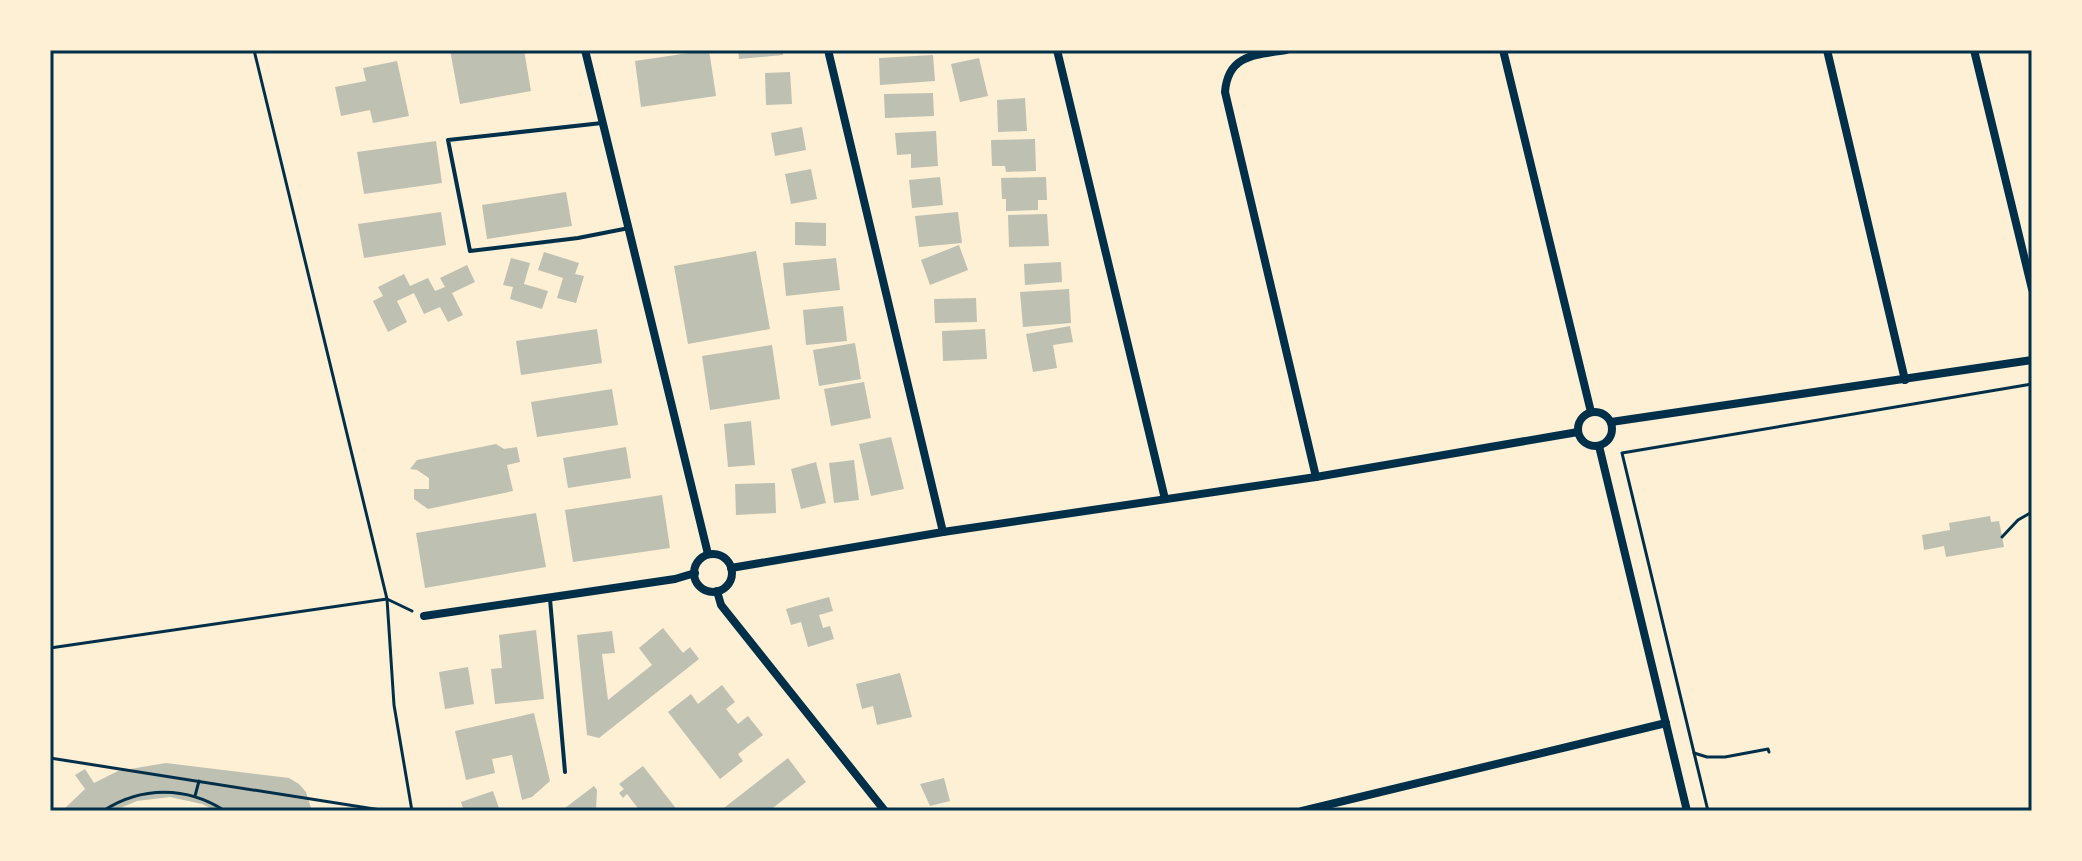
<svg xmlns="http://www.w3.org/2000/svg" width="2082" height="861" font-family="'Sofia Sans Condensed',sans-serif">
<rect width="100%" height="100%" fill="#fdf0d5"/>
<g fill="#bec0b2">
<polygon points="450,50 524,50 531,91 460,104"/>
<polygon points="709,50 716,96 641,107 635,61"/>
<polygon points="738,50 783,50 783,55 739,59"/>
<polygon points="933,55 935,81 880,85 879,58"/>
<polygon points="979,58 988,96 960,102 951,64"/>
<polygon points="397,61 409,116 373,123 370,110 341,116 335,87 366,81 363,68"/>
<polygon points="790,72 792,104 766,105 765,73"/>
<polygon points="933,93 934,116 885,118 884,94"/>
<polygon points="1025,98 1027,131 998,132 997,100"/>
<polygon points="802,127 806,150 775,156 771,133"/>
<polygon points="936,131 938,166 911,168 911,154 897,155 895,133"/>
<polygon points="1035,139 1036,171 1006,172 1005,166 992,166 991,140"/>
<polygon points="436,141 442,183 364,194 357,152"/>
<polygon points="811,169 817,199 791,204 785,174"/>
<polygon points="940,177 943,205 912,208 909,180"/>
<polygon points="1046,177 1047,200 1038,200 1038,210 1006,211 1006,199 1002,199 1001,178"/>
<polygon points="566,192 572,226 487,239 482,205"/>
<polygon points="441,212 446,245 364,258 358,224"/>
<polygon points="958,212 962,243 919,247 915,216"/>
<polygon points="1047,214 1049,246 1009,247 1008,215"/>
<polygon points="795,222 826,223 826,246 795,245"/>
<polygon points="959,245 968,270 930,285 921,260"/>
<polygon points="756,251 770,329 688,344 674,266"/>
<polygon points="544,252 579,263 575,274 584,276 576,303 557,298 563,278 538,270"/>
<polygon points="511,258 530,263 524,284 548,291 542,309 510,299 513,287 503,285"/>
<polygon points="836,258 840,290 786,296 783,263"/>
<polygon points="1061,262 1062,282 1025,285 1024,264"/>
<polygon points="467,265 475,282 452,293 463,315 448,322 440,307 424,314 414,293 397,301 407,322 388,332 373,301 383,296 378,287 404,274 410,286 428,278 435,291 445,287 440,278"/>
<polygon points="1069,289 1071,323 1023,327 1020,292"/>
<polygon points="976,298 977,322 935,323 934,299"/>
<polygon points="843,306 847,341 806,345 803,310"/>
<polygon points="1070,326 1073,342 1053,345 1057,368 1033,372 1026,334"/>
<polygon points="597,329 602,363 521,375 516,341"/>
<polygon points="985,329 987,359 943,361 942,331"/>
<polygon points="855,343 861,379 819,386 813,350"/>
<polygon points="772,345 780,399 710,410 702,356"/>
<polygon points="864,382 871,418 831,426 824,389"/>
<polygon points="612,389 618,425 537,437 531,402"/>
<polygon points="751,421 755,465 728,467 724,424"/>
<polygon points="891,437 904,489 871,496 859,444"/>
<polygon points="496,444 504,449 517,447 520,462 507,465 513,491 428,509 414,499 414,489 429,489 429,478 417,470 410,469 417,460"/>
<polygon points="626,447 631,478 568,488 563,458"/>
<polygon points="854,460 859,500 834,503 829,463"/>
<polygon points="816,462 826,503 801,509 791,469"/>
<polygon points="775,483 776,513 736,515 735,484"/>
<polygon points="662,495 670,548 573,562 565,510"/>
<polygon points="536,513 546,567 425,588 416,533"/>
<polygon points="1990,516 1991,522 1999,521 2004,547 1946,557 1944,546 1924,550 1922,535 1950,530 1949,523"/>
<polygon points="829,597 833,611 819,615 823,628 830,626 834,639 808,647 801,622 791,625 786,609"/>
<polygon points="663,628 683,653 690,647 699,659 599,738 587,735 577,635 612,631 615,653 602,654 608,700 652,665 639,648"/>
<polygon points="536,630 544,699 495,704 491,669 502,668 499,635"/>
<polygon points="468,667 474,704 445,709 439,672"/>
<polygon points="900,673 912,717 877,725 873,706 862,709 856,684"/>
<polygon points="722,685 735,702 726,709 738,724 748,716 763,735 738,754 743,761 720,779 668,712 691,694 698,704"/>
<polygon points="534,713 550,781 532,797 522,800 512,755 492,759 495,773 466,780 455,731"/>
<polygon points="788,758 806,782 769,811 720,811"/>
<polygon points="166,763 289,778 299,784 306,792 312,811 216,811 202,804 170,797 137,801 113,811 62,811 85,789 75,775 85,769 94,783 118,771"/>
<polygon points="643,766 678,811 640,811 627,794 623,798 619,793 624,789 619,784"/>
<polygon points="944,778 950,801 930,806 920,784"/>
<polygon points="594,786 597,790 596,811 561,811"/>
<polygon points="493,791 500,811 464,811 461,802"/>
</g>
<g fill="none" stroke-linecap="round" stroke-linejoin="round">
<g stroke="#003049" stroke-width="3">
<polyline points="254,50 387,599 394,705 412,811"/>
<polyline points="2002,537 2018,520 2032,512"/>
<polyline points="50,648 387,599 412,611"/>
<polyline points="1694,753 1707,757 1725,757 1768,749 1769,752"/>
<polyline points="50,758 387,811"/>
<polyline points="195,796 199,781"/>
<path d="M103,811C141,786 187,786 225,811"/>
<polyline points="1708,811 1622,453 2032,384"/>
</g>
<g stroke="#003049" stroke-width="4">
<polyline points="602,123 448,140 470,251 578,238 629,228"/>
<polyline points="550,599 565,772"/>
</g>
<g stroke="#003049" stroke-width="8">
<polyline points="585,50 708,554"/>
<polyline points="828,50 943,532"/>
<polyline points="1057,50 1165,499"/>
<path d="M1286,50C1256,55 1228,54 1225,92L1316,477"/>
<polyline points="1503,50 1591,412"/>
<polyline points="1827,50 1905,380"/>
<polyline points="1974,50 2032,289"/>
<circle cx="1595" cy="429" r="17"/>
<polyline points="1611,422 2032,360"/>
<polyline points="1599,446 1687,811"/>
<circle cx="713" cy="573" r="19"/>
<polyline points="731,568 943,532 1316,477 1578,432"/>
<polyline points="717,591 721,605 885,811"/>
<polyline points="424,616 675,579 695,573"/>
<polyline points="1302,811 1666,723"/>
</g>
</g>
<rect width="2082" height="861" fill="none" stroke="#fdf0d5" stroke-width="104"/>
<rect x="52" y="52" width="1978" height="757" fill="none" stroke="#003049" stroke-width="3"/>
</svg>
